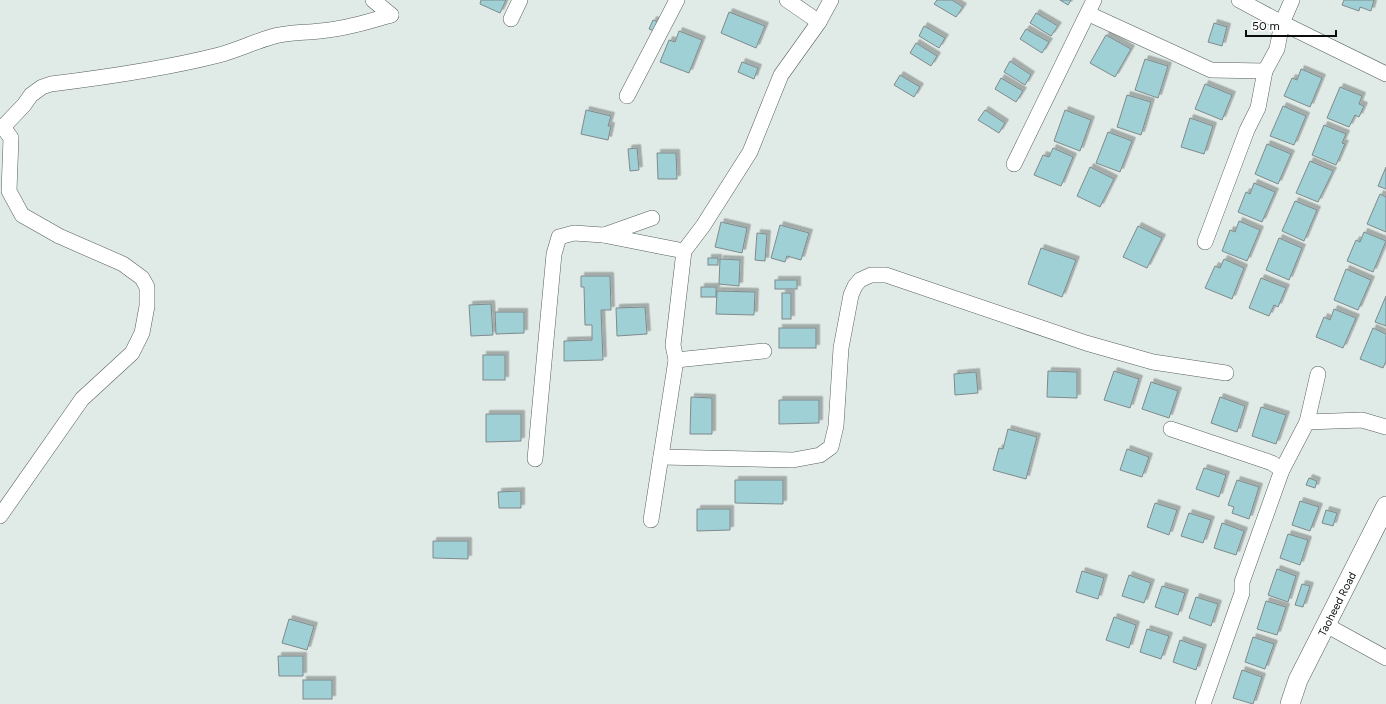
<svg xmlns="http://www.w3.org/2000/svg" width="1386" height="704" font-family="Figtree,sans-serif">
<defs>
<filter id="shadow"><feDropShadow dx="3.5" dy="-3.5" stdDeviation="0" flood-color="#0004"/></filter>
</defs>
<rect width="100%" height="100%" fill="#e0eae7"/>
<g fill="#9ed0d5" stroke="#808a8b" filter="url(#shadow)">
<polygon points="481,0 506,0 500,13 480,4"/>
<polygon points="937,0 952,0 963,7 956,17 934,4"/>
<polygon points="1060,0 1071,0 1068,5"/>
<polygon points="1344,0 1374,0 1371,11 1360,7 1359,11 1342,5"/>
<polygon points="729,12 765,26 756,48 721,33"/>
<polygon points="1036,13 1058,26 1051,36 1030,23"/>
<polygon points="653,20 658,22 654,31 649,29"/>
<polygon points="1214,23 1227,27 1222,46 1208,42"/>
<polygon points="924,26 945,38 939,48 919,36"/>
<polygon points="1026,29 1049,42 1042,53 1020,39"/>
<polygon points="679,31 702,40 689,73 660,62 669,40 675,42"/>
<polygon points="1106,35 1131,49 1115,77 1090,63"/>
<polygon points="916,43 937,56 931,66 910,53"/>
<polygon points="1145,59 1168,66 1158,98 1135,90"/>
<polygon points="1010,61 1031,75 1025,85 1004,72"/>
<polygon points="742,62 758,68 754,79 738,72"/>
<polygon points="1301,69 1322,78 1310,107 1284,96 1292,78 1297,80"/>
<polygon points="900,75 920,87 914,97 894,85"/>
<polygon points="1001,78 1023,91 1016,102 995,89"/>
<polygon points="1205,84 1232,95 1222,120 1195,109"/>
<polygon points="1340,87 1362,96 1359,104 1364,106 1359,117 1355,115 1349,127 1327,118"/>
<polygon points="1127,95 1151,102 1141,135 1117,127"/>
<polygon points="1283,106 1306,116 1294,145 1270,136"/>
<polygon points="586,110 611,116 608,126 611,126 608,140 581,134"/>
<polygon points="985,110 1005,123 999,133 978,120"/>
<polygon points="1065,110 1091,120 1080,151 1054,141"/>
<polygon points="1190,118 1213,126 1204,154 1181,147"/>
<polygon points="1324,125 1346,134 1342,143 1345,144 1336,165 1312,155"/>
<polygon points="1108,132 1132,141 1120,172 1096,163"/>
<polygon points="1267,144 1291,154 1278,184 1255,174"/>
<polygon points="637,148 639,170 630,171 628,149"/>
<polygon points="1053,148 1073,157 1061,186 1034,175 1043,155 1049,157"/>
<polygon points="657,153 676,153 677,179 658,179"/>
<polygon points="1310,161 1333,171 1318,202 1296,193"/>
<polygon points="1090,167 1114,179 1100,207 1077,196"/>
<polygon points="1386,167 1386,189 1378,186"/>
<polygon points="1254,183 1275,192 1262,222 1238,212 1246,192 1250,194"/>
<polygon points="1380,194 1386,197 1386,232 1367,224"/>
<polygon points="1295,201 1317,210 1304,241 1282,231"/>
<polygon points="1239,221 1260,230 1247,261 1222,251 1230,230 1235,232"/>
<polygon points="721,222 747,228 742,253 715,247"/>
<polygon points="780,225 809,233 801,260 787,256 785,262 771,258"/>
<polygon points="1138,226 1162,238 1147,268 1123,257"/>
<polygon points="1364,232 1386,241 1373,272 1347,261 1356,240 1360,242"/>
<polygon points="757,233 767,234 765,261 755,260"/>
<polygon points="1279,238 1302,248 1289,280 1266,270"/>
<polygon points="1041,248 1076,260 1062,297 1028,284"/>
<rect x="708" y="258" width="10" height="7"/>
<polygon points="720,259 740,260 739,286 719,284"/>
<polygon points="1224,259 1244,268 1232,299 1205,288 1215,266 1220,268"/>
<polygon points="1346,269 1371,280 1358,310 1334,300"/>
<polygon points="581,276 610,276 611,310 601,310 603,360 564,361 564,341 592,340 592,325 585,325 584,287 581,287"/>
<polygon points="1261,278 1286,288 1278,307 1274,305 1269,316 1249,308"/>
<rect x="775" y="280" width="22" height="9"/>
<rect x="701" y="287" width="15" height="10"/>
<polygon points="717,291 755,292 754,315 716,314"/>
<rect x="782" y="293" width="9" height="26"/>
<polygon points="1386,296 1386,326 1375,322"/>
<polygon points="491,304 493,335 471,336 469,305"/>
<polygon points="645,307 647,334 617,336 616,308"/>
<polygon points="1334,309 1356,318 1343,348 1316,337 1324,317 1330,320"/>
<polygon points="495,312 524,312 524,333 496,334"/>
<rect x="779" y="328" width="37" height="20"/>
<polygon points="1373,328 1386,334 1386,361 1383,368 1360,359"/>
<rect x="483" y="355" width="22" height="25"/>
<polygon points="1048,371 1077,372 1077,398 1047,397"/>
<polygon points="1114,371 1139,379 1130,408 1104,400"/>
<polygon points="976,372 978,393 955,395 954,374"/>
<polygon points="1151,382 1178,391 1169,418 1142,409"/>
<polygon points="691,397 712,398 712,434 690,434"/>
<polygon points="1220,397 1245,406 1237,432 1211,423"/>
<polygon points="779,400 819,400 819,423 779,424"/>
<polygon points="1261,407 1286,415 1276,444 1252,436"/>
<polygon points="486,414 521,414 521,441 486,442"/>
<polygon points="1008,429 1037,437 1026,479 993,470 999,448 1003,449"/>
<polygon points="1127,449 1149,457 1142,477 1120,470"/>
<polygon points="1204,468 1226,475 1219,497 1196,489"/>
<polygon points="1309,478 1317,481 1315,488 1306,485"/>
<polygon points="735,480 783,480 783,504 735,503"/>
<polygon points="1237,480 1259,487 1249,519 1232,513 1234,507 1228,505"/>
<polygon points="521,491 521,508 499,508 498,492"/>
<polygon points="1300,501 1319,507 1310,531 1292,525"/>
<polygon points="1155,503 1177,510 1169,535 1147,527"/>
<polygon points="697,509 730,509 730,530 697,531"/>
<polygon points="1326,510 1337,513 1333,526 1322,523"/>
<polygon points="1189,513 1211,520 1203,543 1181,536"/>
<polygon points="1222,523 1244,531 1236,555 1214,548"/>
<polygon points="1288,534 1308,540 1300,565 1280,558"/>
<polygon points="433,541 468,541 468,559 433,558"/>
<polygon points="1277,569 1296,576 1288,602 1268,595"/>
<polygon points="1082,571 1104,578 1098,599 1076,592"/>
<polygon points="1129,575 1151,583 1144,603 1122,596"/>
<polygon points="1302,584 1310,586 1303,607 1295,605"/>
<polygon points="1162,586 1185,593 1178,615 1155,607"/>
<polygon points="1196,597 1218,604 1211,626 1189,618"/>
<polygon points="1266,601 1286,607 1277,635 1257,629"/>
<polygon points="1114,617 1136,625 1129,648 1106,640"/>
<polygon points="289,619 314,626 307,650 282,643"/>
<polygon points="1147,629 1169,636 1161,659 1140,652"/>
<polygon points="1253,637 1274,644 1265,669 1245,662"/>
<polygon points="1180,640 1203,648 1196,670 1173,662"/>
<polygon points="278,656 303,656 303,676 279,676"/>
<polygon points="1242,670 1262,677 1253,704 1233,698"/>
<rect x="303" y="680" width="29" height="19"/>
</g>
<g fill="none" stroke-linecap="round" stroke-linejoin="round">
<defs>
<g id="minor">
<polyline points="373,0 391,15"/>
<polyline points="787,0 819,22"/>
<polyline points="1239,0 1282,23 1386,74"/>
<polyline points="1089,14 1211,70 1265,71"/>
<polyline points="511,19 520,0"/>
<polyline points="627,96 677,0"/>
<path d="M0,127H3L24,105L31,95L42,87L51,84C108,77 164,69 219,55C237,50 254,42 271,37C287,32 303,33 320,31C344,29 367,22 391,15"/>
<polyline points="1014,164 1094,0"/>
<polyline points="604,235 652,218"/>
<polyline points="1205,242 1247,130 1258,108 1265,71 1277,49 1282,23 1292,0"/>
<polyline points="676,360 764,351"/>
<polyline points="1307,422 1318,374"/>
<polyline points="1171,429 1272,463 1282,470"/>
<polyline points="661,457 793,460 820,455 831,447 836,426 841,348 851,295 855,286 860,280 871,275 886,275 1086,343 1153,362 1226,373"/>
<polyline points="535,459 554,254 559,237 574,233 603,235 684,251"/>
<polyline points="0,516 82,399 132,353 142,333 147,306 147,287 142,278 123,264 59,236 22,215 9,191 11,138 3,127"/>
<polyline points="651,520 676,360 673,345 684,251 703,226 750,152 781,75 819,22 831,0"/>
<polyline points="1326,625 1386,658"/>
<polyline points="1203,704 1242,593 1242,582 1282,470 1307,422 1362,420 1386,427"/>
</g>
<polyline id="major" points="1290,704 1298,680 1386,506"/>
</defs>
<use href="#minor" stroke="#57605d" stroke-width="16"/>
<use href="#major" stroke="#57605d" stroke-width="20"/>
<use href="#minor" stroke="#fff" stroke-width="15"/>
<use href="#major" stroke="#fff" stroke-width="19"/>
</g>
<g text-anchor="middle" stroke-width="3.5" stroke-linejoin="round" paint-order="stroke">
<g font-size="11" fill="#0b0e0d" stroke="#fff">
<text transform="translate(1337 604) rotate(-63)" y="4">Taoheed Road</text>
</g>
</g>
<path d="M1246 30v6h90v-6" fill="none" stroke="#0b0e0d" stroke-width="2"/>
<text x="1252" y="30" font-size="12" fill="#0b0e0d" stroke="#ffffff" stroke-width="3" paint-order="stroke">50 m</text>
</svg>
